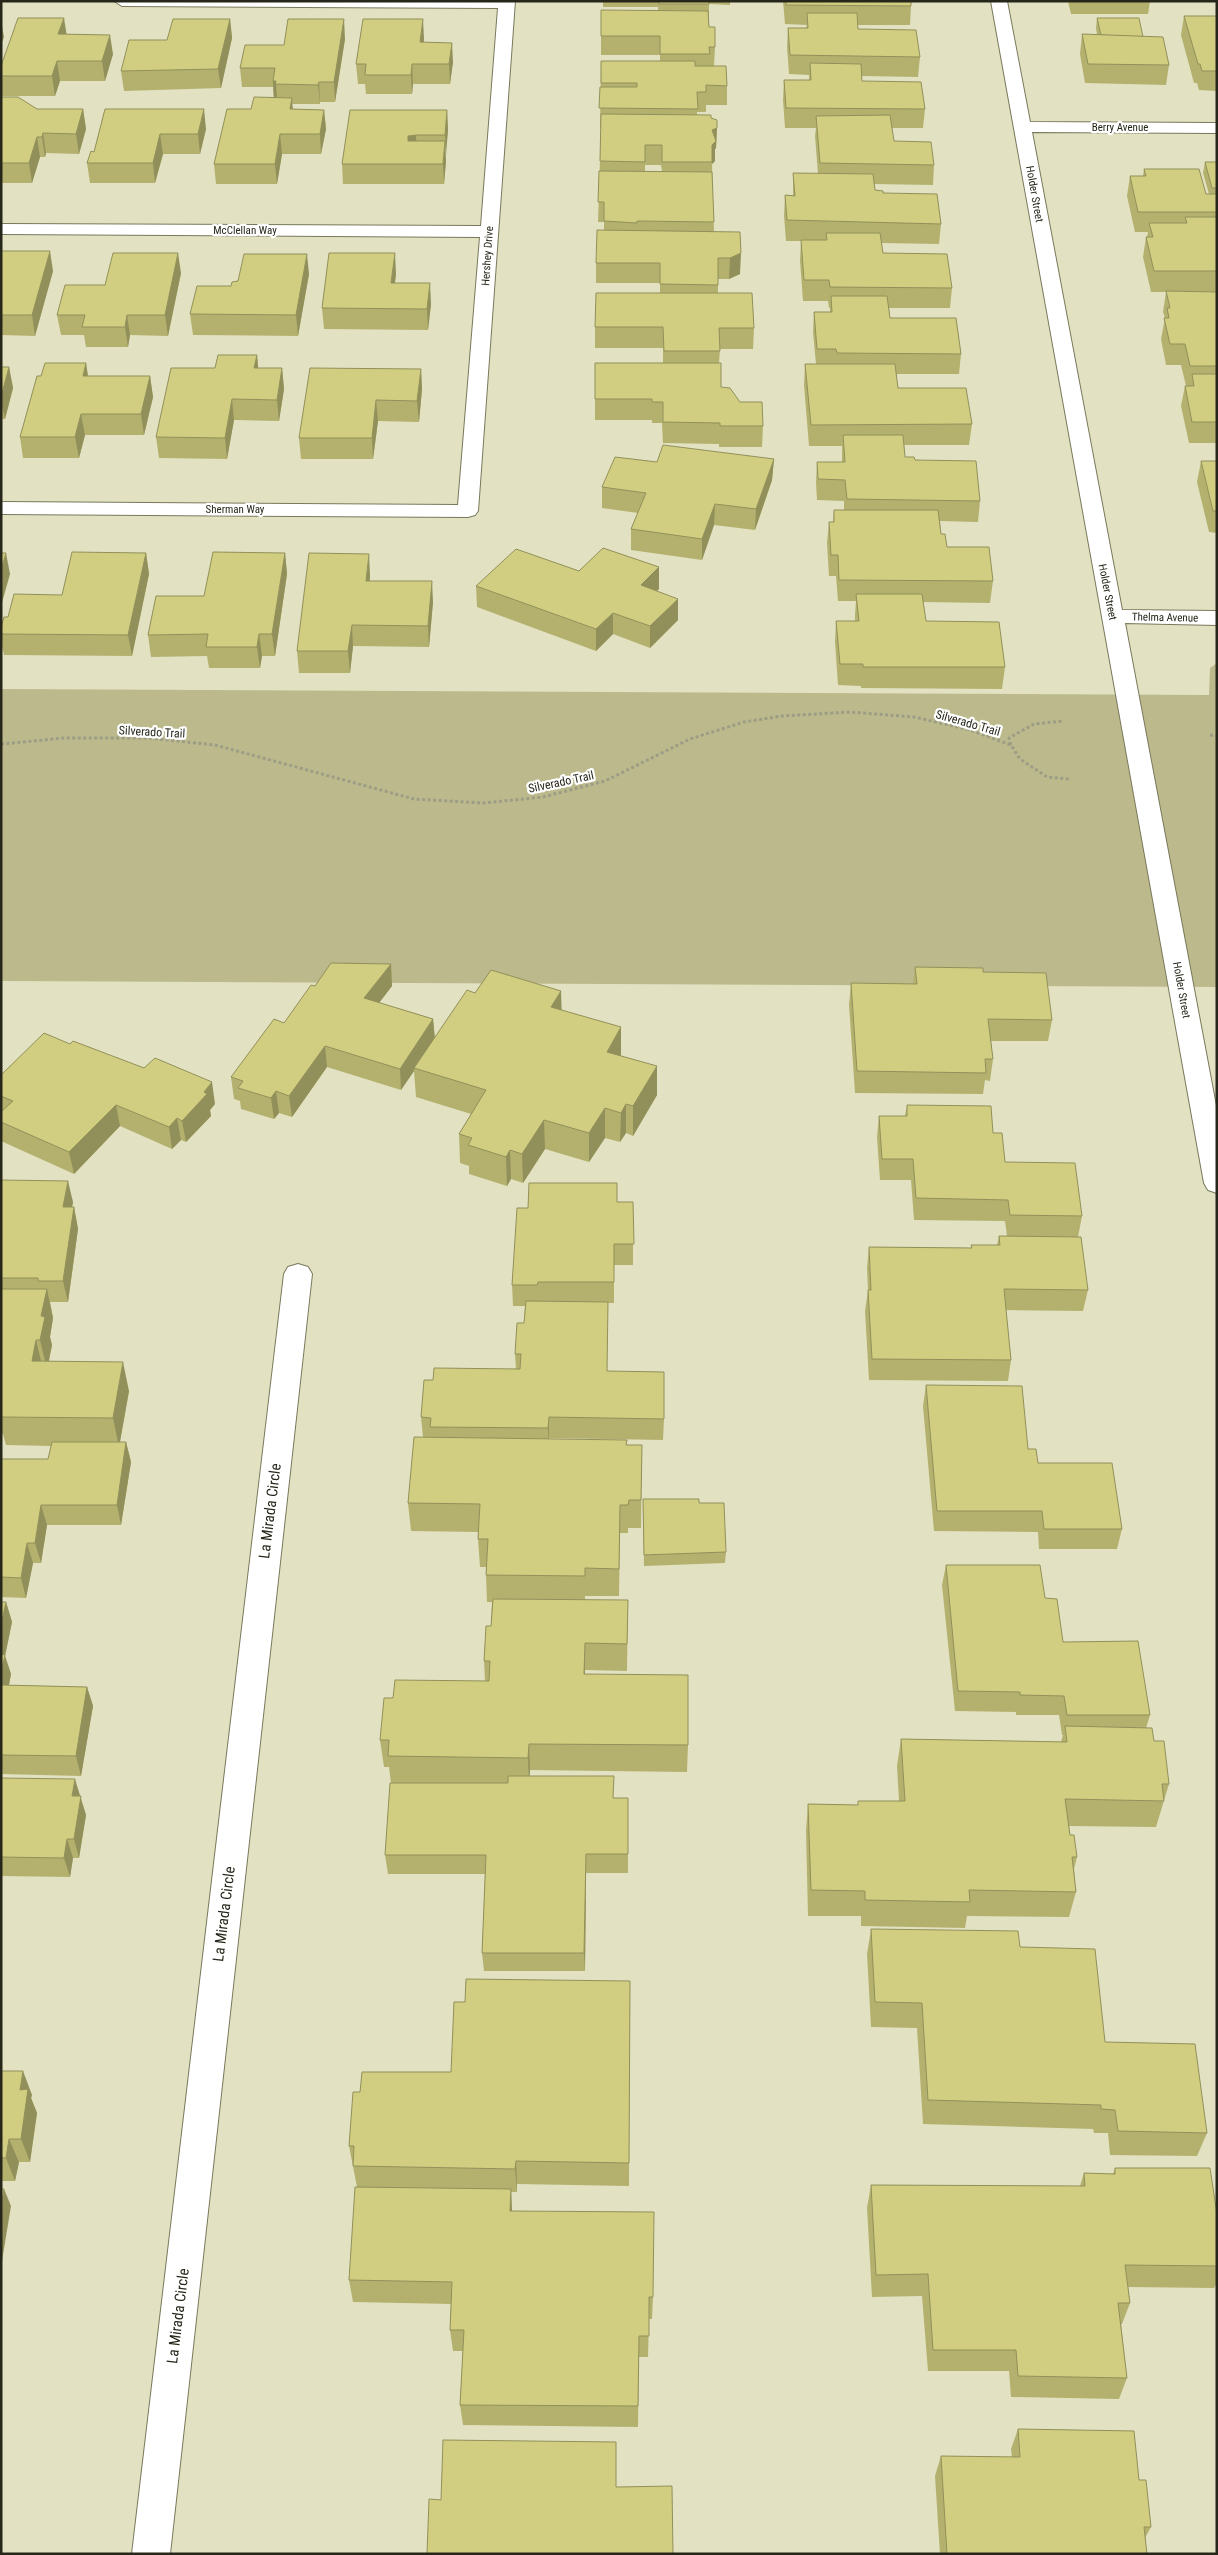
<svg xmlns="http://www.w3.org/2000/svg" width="1218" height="2555" font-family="'Roboto Condensed',sans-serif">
<rect width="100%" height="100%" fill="#e2e2c2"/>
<polygon fill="#bcba8c" points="1217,663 1217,987 1,981 1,689 1209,695 1210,668"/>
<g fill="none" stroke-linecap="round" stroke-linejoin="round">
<defs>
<g id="minor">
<polygon points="114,1 515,1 478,511 475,515 468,517 1,514 1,502 458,505 480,237 1,234 1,224 481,226 498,8 122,6"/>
<polygon points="991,1 1007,1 1030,122 1217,123 1217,133 1032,132 1122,610 1217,611 1217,625 1125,623 1217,1111 1217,1193 1208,1190 1204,1183"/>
<polygon points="298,1264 308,1267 312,1274 170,2554 132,2554 284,1274 288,1267"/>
</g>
</defs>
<use href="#minor" stroke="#79785c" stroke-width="2"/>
<g stroke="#9d9d85" stroke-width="3" stroke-dasharray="3 2.5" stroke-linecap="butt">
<polyline points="1210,735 1217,736"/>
<polyline points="1,744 65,738 149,738 215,745 414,799 483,803 543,797 605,781 690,739 744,722 782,716 850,712 914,717 970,730 1011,745 1020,759 1047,777 1070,779"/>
<polyline points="1011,745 1009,738 1034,724 1063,721"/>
</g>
<use href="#minor" fill="#fff" fill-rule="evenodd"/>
</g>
<g fill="#b4b16f" fill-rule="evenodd">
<path d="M603,1H730V5L709,4V27L715,47L714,66L727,86V105H706V112H697V115L711,118L717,128L716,148L715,149V161L712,164L714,232L740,274L729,279H718V293L754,328L753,349H720L719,363L721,387L740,402L763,426L762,447H719V444L663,443L662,423H652V420H595V399L663,363V348H595V327L660,293V283H596V263L604,230V222H598L601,128H600L601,61H660V55H601V36L658,11V7H603ZM645,165H661L662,171H645Z"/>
<polygon points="783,1 911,1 911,6 910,25 858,25 858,29 920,57 918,77 862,76 862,81 925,109 923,128 892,128 894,141 934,165 933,185 874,184 875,190 883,193 941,224 939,244 881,243 883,253 952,288 950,308 889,308 890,318 961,354 959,374 896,374 898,388 972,424 969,445 904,445 905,457 915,460 980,501 978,522 940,521 941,534 947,547 993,581 990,603 923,602 926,621 1005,667 1002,689 861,688 861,686 838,685 835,642 836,621 855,621 855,615 856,601 838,601 836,576 829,576 827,543 829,522 833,522 834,510 844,510 844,501 817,500 816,483 817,462 842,462 842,446 809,446 804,385 805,364 816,364 813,332 814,312 830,312 830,308 829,308 828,301 803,301 800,261 801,241 786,241 784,216 785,195 793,195 793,173 818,174 815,136 816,128 785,128 783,100 784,80 809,80 809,75 789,74 787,47 788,28 806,28 807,25 785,24"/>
<polygon points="1068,1 1150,1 1148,14 1071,14"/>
<polygon points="1184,16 1217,16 1217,91 1199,90 1197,83 1194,83 1181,35"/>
<polygon points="1097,18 1143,37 1169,65 1166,85 1085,83 1080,54 1082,34 1097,35 1096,28"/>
<polygon points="230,19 232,38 221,88 124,91 121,71 167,40"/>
<polygon points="66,34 113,54 105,81 60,81 55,96 1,96 1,66"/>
<polygon points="345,39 335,102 320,102 320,104 292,104 293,109 324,110 326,129 321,154 282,154 277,184 216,184 214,164 251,109 274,98 273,87 242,87 240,68 284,45"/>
<polygon points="424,39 424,42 453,62 450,84 413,84 412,94 366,94 365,84 358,84 356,64"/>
<polygon points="1,97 37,109 83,109 86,129 79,154 46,153 45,157 40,157 32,183 1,183"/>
<polygon points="105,109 206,129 200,154 163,154 155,183 90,183 87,163 94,152"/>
<polygon points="447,110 448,130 445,155 446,161 444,184 343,184 342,164"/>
<polygon points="1205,162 1217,162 1217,443 1189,443 1181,406 1185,386 1186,386 1181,365 1166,365 1161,339 1165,318 1163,312 1166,292 1151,292 1143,257 1146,237 1147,237 1148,232 1135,232 1127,196 1130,176 1143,176 1144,169 1206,194 1209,194 1203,173"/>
<polygon points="1,251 53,271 35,336 1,335"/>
<polygon points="181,273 168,336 130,335 128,347 86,347 84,335 61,335 57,315 105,285"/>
<polygon points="309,274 298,336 193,335 190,314 238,281"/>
<polygon points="396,274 395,283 431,304 428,330 324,329 322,308"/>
<polygon points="257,355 258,368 282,368 284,389 279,421 234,420 227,459 159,458 156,437 215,368"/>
<polygon points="86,363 88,376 150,376 153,397 144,435 85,435 79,458 23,458 20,437 41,376"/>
<polygon points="1,367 9,367 13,388 5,419 1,419"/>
<polygon points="421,369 422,389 419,422 378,421 373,459 301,459 299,438"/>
<polygon points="774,459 772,480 755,530 714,525 702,560 631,550 631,529 638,513 602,508 602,487 657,462"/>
<polygon points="1201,461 1217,461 1217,533 1209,532 1197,482"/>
<polygon points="146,553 149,574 132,656 4,655 1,641 1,628 8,617 62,595"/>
<polygon points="285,553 287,574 275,656 262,656 260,668 209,668 207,656 151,657 148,635 204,596"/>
<polygon points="579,571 659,589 656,591 678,620 650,648 613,634 596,651 477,607 476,586"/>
<polygon points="370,575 370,581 433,602 429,647 353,646 350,673 299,673 297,651"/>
<polygon points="391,964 392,986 379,1003 433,1019 435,1038 475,993 562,1010 621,1056 657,1095 633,1136 626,1133 620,1142 605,1138 589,1162 545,1149 523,1183 511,1179 507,1186 469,1174 469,1166 460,1163 459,1134 471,1114 416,1097 414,1071 401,1090 327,1067 292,1117 279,1113 274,1119 241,1109 240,1101 234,1099 231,1077 284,1023 315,986"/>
<polygon points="915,967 983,972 1052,1020 1048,1041 991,1041 993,1059 990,1081 985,1080 983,1094 855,1093 849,1005 851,983 913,984"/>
<polygon points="70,1044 215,1104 210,1110 211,1116 186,1142 181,1140 172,1149 120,1126 74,1174 1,1141 1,1075"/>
<polygon points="907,1105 993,1133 1005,1162 1082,1216 1078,1237 1088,1290 1083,1311 1006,1310 1011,1360 1008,1381 869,1380 865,1311 868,1290 867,1268 869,1247 971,1248 971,1245 997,1245 999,1236 1007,1236 1005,1221 914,1220 911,1180 880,1180 877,1137 879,1116 905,1116"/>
<polygon points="1,1180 73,1202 72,1207 74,1207 78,1229 68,1302 50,1302 53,1318 50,1337 52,1345 49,1361 129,1391 120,1442 126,1442 131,1462 121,1525 47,1525 41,1563 33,1563 26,1598 1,1597 1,1459 48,1459 51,1446 6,1445 3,1434 1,1434"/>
<polygon points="617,1202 633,1202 633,1265 614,1265 614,1303 608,1303 607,1371 664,1419 663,1440 549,1438 549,1439 626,1445 642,1445 641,1528 628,1528 628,1533 620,1533 619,1596 585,1596 585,1600 628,1600 627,1671 585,1670 585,1674 688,1745 687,1772 530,1770 529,1776 613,1798 628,1798 628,1873 586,1873 585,1971 484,1971 482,1953 485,1874 388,1874 385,1855 438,1783 391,1783 389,1767 384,1767 380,1740 393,1698 485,1681 484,1661 491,1626 492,1602 487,1602 486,1575 486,1567 480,1567 478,1539 478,1532 411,1531 408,1503 423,1437 421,1417 433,1380 516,1369 515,1354 524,1323 525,1306 513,1306 512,1285 528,1208"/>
<polygon points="926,1385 1028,1449 1038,1463 1122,1529 1117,1549 1039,1549 1038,1532 934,1531 923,1406"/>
<polygon points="643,1499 699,1503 726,1552 725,1563 644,1566"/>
<polygon points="946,1565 1045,1598 1063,1642 1150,1715 1146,1728 1154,1741 1169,1784 1156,1827 1069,1826 1070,1835 1077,1857 1074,1869 1076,1892 1069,1917 967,1916 965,1928 861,1926 861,1916 808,1916 806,1831 808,1804 858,1805 858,1801 899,1801 897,1766 901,1739 1061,1742 1063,1735 1062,1735 1059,1715 1016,1715 1016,1712 955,1711 942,1585"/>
<polygon points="1,1602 6,1602 12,1622 5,1656 11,1674 9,1685 87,1687 93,1706 81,1776 1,1774"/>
<polygon points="1,1778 80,1796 86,1815 79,1858 73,1858 70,1877 1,1876"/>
<polygon points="871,1929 1020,1947 1105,2042 1207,2133 1197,2156 1110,2155 1108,2133 1094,2133 1093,2129 923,2124 917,2028 871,2027 867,1954"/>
<polygon points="630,1981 629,2186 517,2184 517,2192 511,2192 512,2211 653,2297 652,2319 649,2319 648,2357 639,2357 638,2427 463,2425 460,2405 463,2351 453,2351 450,2330 451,2304 353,2302 349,2280 357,2187 349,2146 360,2092 451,2072 465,2002"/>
<polygon points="1,2071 32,2095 31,2098 37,2113 30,2162 19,2162 15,2181 1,2181"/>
<polygon points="1115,2168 1217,2214 1217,2283 1214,2288 1128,2287 1130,2303 1122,2324 1121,2324 1127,2378 1119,2399 1011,2397 1009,2371 928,2371 922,2296 872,2297 867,2208 871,2185 1080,2186 1084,2173 1113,2174"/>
<polygon points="1018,2429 1139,2480 1151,2527 1145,2538 1147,2554 940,2554 935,2476 941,2456 1012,2457 1011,2449"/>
</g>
<g fill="#92905a">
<polygon points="64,18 67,37 58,34"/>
<polygon points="230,19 232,38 221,88 218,69"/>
<polygon points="344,19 345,39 335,102 334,82"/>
<polygon points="423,19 424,39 421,62 420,42"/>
<polygon points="1,21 4,37 1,45"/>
<polygon points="110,35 113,54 105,81 102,61"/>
<polygon points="452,43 453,62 450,84 449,64"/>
<polygon points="57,61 60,81 55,96 52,76"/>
<polygon points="412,64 413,84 412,94 411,75"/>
<polygon points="273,81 276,81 277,101 274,101"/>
<polygon points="319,82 320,102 320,104 318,85"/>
<polygon points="292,98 293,118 290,109"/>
<polygon points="83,109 86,129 79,154 76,134"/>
<polygon points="204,109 206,129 200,154 198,134"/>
<polygon points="324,110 326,129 321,154 320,134"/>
<polygon points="447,110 448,130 446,155 445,135"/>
<polygon points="717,128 716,148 715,149 715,161 712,164 712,130"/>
<polygon points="43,133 46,153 45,157 42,137"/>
<polygon points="160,134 163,154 155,183 153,163"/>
<polygon points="280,134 282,154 277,184 275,164"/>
<polygon points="416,135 417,155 408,141 408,136"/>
<polygon points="37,137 40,157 32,183 29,163"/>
<polygon points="445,141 446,161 444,184 443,164"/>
<polygon points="50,251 53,271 35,336 32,315"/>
<polygon points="178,253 181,273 168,336 165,315"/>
<polygon points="395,253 396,274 392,303 391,283"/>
<polygon points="741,253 740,274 729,279 730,258"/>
<polygon points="307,254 309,274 298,336 296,315"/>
<polygon points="430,283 431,304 428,330 427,309"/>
<polygon points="127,315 130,335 128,347 125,327"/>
<polygon points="257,355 259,376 254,368"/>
<polygon points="86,363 89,384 83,376"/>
<polygon points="9,367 13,388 5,419 1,401 1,397"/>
<polygon points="282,368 284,389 279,421 277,400"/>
<polygon points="421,369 422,389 419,422 417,401"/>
<polygon points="150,376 153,397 144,435 141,414"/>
<polygon points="232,399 234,420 227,459 225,438"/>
<polygon points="376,400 378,421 373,459 372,438"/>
<polygon points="81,414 85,435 79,458 75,437"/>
<polygon points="774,459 772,480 755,530 756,509"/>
<polygon points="715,504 714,525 702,560 702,539"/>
<polygon points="6,553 10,574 1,606 1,570"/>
<polygon points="146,553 149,574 132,656 128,635"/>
<polygon points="285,553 287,574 275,656 272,634"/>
<polygon points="369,554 370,575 368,602 366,581"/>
<polygon points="659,567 659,589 641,607 641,585"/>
<polygon points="432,581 433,602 429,647 428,626"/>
<polygon points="678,599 678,620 650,648 650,626"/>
<polygon points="613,613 613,634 596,651 596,629"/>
<polygon points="352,625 353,646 350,673 348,651"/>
<polygon points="259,634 262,656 260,668 257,647"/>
<polygon points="391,964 392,986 366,1020 364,998"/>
<polygon points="561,991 562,1021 551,1007"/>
<polygon points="433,1019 435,1041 414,1068 414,1071 401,1090 400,1069"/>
<polygon points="621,1027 621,1057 607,1052"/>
<polygon points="325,1046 327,1067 292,1117 289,1096"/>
<polygon points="657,1066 657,1095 633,1136 633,1106"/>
<polygon points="212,1082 215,1104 210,1110 211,1116 186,1142 182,1121 204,1092"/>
<polygon points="276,1091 279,1113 274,1119 271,1098"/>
<polygon points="626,1104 626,1133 620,1142 621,1113"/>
<polygon points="116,1105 120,1126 74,1174 69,1152"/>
<polygon points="605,1108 605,1138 589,1162 589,1133"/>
<polygon points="177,1118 181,1140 172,1149 169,1127"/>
<polygon points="544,1120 545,1149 523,1183 522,1154"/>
<polygon points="510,1150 511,1179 507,1186 506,1157"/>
<polygon points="68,1181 73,1202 68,1228 63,1207"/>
<polygon points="74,1207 78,1229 68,1302 63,1281"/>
<polygon points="47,1289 53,1318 50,1337 52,1345 47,1369 40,1340 41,1316"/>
<polygon points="36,1340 43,1369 32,1361"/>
<polygon points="123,1362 129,1391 119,1447 113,1418"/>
<polygon points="549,1417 549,1449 548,1428"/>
<polygon points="126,1442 131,1462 121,1525 117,1505"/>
<polygon points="41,1505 47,1525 41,1563 35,1543"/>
<polygon points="27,1543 33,1563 26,1598 21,1578"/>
<polygon points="6,1602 12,1622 5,1656 11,1674 5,1705 1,1693 1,1625"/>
<polygon points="585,1643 585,1670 584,1701 584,1674"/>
<polygon points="87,1687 93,1706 81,1776 76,1756"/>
<polygon points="529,1744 530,1770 529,1785 528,1758"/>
<polygon points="75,1779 86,1815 79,1858 74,1839 72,1796"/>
<polygon points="67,1839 73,1858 70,1877 64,1858"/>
<polygon points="586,1854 586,1873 585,1971 584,1953"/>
<polygon points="23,2071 32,2095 31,2098 37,2113 30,2162 21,2139 20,2090"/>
<polygon points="9,2139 19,2162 15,2181 6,2158"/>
<polygon points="516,2161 517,2184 517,2192 515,2169"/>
<polygon points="4,2189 11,2206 1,2267 1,2208"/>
<polygon points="511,2189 512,2211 510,2211"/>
</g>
<g fill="#d1ce81" stroke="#92905a">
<rect x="659" y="1" width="50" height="3"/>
<polygon points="786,1 911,1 911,6 786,5"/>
<polygon points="601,10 708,11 709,27 715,27 715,47 709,47 710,54 660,54 660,36 601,36"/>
<polygon points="807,13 857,13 858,29 916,30 920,57 790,55 788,28 808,28"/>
<polygon points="1184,16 1217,16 1217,71 1202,71 1200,64 1198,64"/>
<polygon points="18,18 64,18 58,34 110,35 102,61 57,61 52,76 1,76 1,66"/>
<polygon points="1097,18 1139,18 1143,37 1101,35"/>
<polygon points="173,19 230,19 218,69 121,71 129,40 167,40"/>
<polygon points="288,19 344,19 334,82 319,82 318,85 275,84 276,81 273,81 275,68 240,68 245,45 284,45"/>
<polygon points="363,19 423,19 420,42 452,43 449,64 412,64 411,75 365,75 366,64 356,64"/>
<polygon points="1082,34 1163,37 1169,65 1088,64"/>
<polygon points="601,61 695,61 695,66 726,66 727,86 706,85 706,92 697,92 698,109 599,108 600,87 637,87 637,83 601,83"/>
<polygon points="810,63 861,64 862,81 921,82 925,109 786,108 784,80 811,80"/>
<polygon points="1,97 18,97 37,109 83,109 76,134 43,133 42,137 37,137 29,163 1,163"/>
<polygon points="254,97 292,98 290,109 324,110 320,134 280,134 275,164 214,164 227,109 251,109"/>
<polygon points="105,109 204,109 198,134 160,134 153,163 87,163 91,151 94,152"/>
<polygon points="350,110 447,110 445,135 416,135 408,136 408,141 445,141 443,164 342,164"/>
<polygon points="601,114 711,115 711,118 717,120 717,128 712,130 716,141 712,145 712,162 662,162 662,145 645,145 645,162 600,161"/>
<polygon points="890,115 894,141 931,142 934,165 820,163 816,116"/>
<polygon points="1205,162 1217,162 1217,188 1212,188"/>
<polygon points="1144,169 1199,169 1206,194 1217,194 1217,212 1138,212 1130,176 1146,176"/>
<polygon points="599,171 712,172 714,222 637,221 637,223 604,221 604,202 598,202"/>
<polygon points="793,173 873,174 875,190 883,191 883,193 937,194 941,224 787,220 785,195 795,196"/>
<polygon points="1185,217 1217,217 1217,271 1154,271 1146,237 1153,237 1149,223 1187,223"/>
<polygon points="597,230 740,232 741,253 730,258 718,258 718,285 660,284 660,263 596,263"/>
<polygon points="826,233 880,233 883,253 947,254 952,288 830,287 829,280 804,280 801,240 827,240"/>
<polygon points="1,251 50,251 32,315 1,315"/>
<polygon points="113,253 178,253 165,315 127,315 125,327 82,327 85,315 57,315 65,285 105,285"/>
<polygon points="329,253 395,253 391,283 430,283 427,309 322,308"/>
<polygon points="244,254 307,254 296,315 190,314 197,286 231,286 232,282 238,281"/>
<polygon points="1166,291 1217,292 1217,366 1190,366 1185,344 1170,344 1164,318 1169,318 1167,308 1170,308"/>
<polygon points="596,293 752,293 754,328 719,328 720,351 664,351 663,327 595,327"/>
<polygon points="831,296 887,296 890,318 956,318 961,354 837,353 836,349 817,349 814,312 832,312"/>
<polygon points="218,355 257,355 254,368 282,368 277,400 232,399 225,438 156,437 171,368 215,368"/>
<polygon points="45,363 86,363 83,376 150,376 141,414 81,414 75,437 20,437 37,376 41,376"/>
<polygon points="595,363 721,363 721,387 730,388 740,402 762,402 763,426 720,426 720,423 663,422 663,402 652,402 652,399 595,399"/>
<polygon points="805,364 895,364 898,388 966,388 972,424 811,425"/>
<polygon points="1,367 9,367 1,397"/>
<polygon points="310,368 421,369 417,401 376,400 372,438 299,438"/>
<polygon points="1192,374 1217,374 1217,422 1192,422 1185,386 1194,386"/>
<polygon points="843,435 903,435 905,457 914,457 915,460 976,461 980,501 847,499 845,480 818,479 817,462 845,462"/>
<polygon points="663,445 774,459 756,509 715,504 702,539 631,529 646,493 602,487 615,457 657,462"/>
<polygon points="1201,461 1217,461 1217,511 1213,511"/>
<polygon points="834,510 938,510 941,534 945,534 947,547 989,547 993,581 839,580 838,555 831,555 829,522 834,522"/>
<polygon points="603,548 659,567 641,585 678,599 650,626 613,613 596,629 476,586 516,549 579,571"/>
<polygon points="72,552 146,553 128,635 1,634 1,628 4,617 8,617 14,594 62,595"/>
<polygon points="213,552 285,553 272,634 259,634 257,647 206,647 208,634 148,635 156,596 204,596"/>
<polygon points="1,553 6,553 1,570"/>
<polygon points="309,553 369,554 366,581 432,581 428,626 352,625 348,651 297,651"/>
<polygon points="856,594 922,594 926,621 999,622 1005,667 863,667 863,664 840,664 836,621 859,621"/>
<polygon points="331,963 391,964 364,998 433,1019 400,1069 325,1046 289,1096 276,1091 271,1098 238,1088 243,1081 231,1077 274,1019 284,1023 311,985 315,986"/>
<polygon points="915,967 983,968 983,972 1046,973 1052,1020 988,1019 993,1059 985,1059 986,1073 857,1071 851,983 917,984"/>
<polygon points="491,970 561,991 551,1007 621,1027 607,1052 657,1066 633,1106 626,1104 621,1113 605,1108 589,1133 544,1120 522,1154 510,1150 506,1157 468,1145 472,1138 459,1134 486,1090 414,1068 467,990 475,993"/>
<polygon points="44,1033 70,1044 73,1041 144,1068 155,1058 212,1082 204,1092 207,1094 182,1121 177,1118 169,1127 116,1105 69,1152 1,1122 1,1112 13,1101 1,1096 1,1075"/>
<polygon points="907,1105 991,1106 993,1133 1002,1133 1005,1162 1075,1163 1082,1216 1010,1215 1008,1200 916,1198 913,1159 882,1159 879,1116 907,1116"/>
<polygon points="1,1180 68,1181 63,1207 74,1207 63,1281 38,1281 38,1278 1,1278"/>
<polygon points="529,1183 617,1183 617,1202 633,1202 634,1244 614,1244 614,1282 538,1282 537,1285 512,1285 517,1208 528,1208"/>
<polygon points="999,1236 1081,1237 1088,1290 1004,1289 1011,1360 872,1359 868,1290 871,1290 869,1247 972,1248 971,1245 1000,1245"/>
<polygon points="1,1289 47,1289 41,1316 45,1317 40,1340 36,1340 32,1361 123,1362 113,1418 1,1417"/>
<polygon points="526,1301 608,1302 607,1371 664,1372 664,1419 549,1417 548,1428 430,1427 431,1418 421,1417 424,1380 433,1380 434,1368 520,1369 521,1354 515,1354 517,1323 524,1323"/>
<polygon points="926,1385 1022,1386 1028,1449 1036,1449 1038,1463 1112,1463 1122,1529 1044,1529 1042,1511 937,1511"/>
<polygon points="414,1437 627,1440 626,1445 642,1445 641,1500 629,1500 628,1505 620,1505 619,1569 585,1568 585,1576 486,1575 488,1539 478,1539 480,1504 408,1503"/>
<polygon points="52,1442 126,1442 117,1505 41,1505 35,1543 27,1543 21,1578 1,1577 1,1459 48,1459"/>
<polygon points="643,1499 699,1499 699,1503 724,1503 726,1552 644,1555"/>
<polygon points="946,1565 1040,1565 1045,1598 1057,1599 1063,1642 1138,1641 1150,1715 1067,1715 1064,1696 1020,1695 1020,1692 958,1691"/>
<polygon points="493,1599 628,1600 627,1644 585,1643 584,1674 688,1675 688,1745 529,1744 528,1758 388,1756 389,1740 380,1740 384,1698 393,1698 395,1680 489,1681 490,1661 484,1661 486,1626 491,1626"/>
<polygon points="1,1602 6,1602 1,1625"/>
<polygon points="1,1654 5,1655 1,1673"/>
<polygon points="1,1685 87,1687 76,1756 1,1755"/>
<polygon points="1065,1726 1152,1728 1154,1741 1164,1741 1169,1784 1162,1784 1164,1801 1065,1799 1070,1835 1074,1835 1077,1857 1072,1857 1076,1892 969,1890 970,1902 865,1900 865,1891 811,1890 808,1804 858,1805 858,1801 905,1801 901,1739 1067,1742"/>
<polygon points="508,1776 614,1776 613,1798 628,1798 628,1854 586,1854 584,1953 482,1953 486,1855 385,1855 390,1783 508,1783"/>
<polygon points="1,1778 75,1779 72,1796 81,1796 74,1839 67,1839 64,1858 1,1857"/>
<polygon points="871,1929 1018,1931 1020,1947 1095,1949 1105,2042 1195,2044 1207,2133 1118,2131 1115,2110 1101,2109 1101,2105 928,2100 922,2003 875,2002"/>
<polygon points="466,1979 630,1981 629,2163 516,2161 515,2169 353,2166 354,2146 349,2146 353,2092 360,2092 362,2072 451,2072 454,2002 465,2002"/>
<polygon points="1,2071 23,2071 20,2090 28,2089 21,2139 9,2139 6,2158 1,2158"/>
<polygon points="1115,2168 1210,2168 1217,2214 1217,2266 1125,2265 1130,2303 1118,2303 1127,2378 1018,2376 1016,2350 933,2350 928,2274 876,2275 871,2185 1085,2186 1084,2173 1115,2174"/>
<polygon points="355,2187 511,2189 510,2211 654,2212 653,2297 649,2297 649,2336 639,2336 638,2406 460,2405 464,2330 450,2330 452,2282 349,2280"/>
<polygon points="1,2189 4,2189 1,2208"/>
<polygon points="1018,2429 1134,2431 1139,2480 1146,2480 1151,2527 1144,2527 1147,2554 947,2554 941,2456 1020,2457"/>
<polygon points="443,2440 616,2442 616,2487 672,2486 673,2554 427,2554 429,2499 441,2500"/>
</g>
<g text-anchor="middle" stroke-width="4.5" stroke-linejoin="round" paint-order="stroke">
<g font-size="11" fill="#26261a" stroke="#fff">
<text x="1120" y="131">Berry Avenue</text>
<text transform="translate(1035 194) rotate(80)" y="4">Holder Street</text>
<text x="245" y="234">McClellan Way</text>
<text transform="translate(487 256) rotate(-86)" y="4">Hershey Drive</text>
<text x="235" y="513">Sherman Way</text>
<text transform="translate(1108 592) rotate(79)" y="4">Holder Street</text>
<text transform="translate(1165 617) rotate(1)" y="4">Thelma Avenue</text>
<text transform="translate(1182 990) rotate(80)" y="4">Holder Street</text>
</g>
<g font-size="12" fill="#26261a" stroke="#fff">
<text transform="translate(968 723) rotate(16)" y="4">Silverado Trail</text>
<text transform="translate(152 732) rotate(3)" y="4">Silverado Trail</text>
<text transform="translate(561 782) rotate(-12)" y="4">Silverado Trail</text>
</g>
<g font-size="15" fill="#26261a" stroke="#fff">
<text transform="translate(270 1511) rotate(-83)" y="5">La Mirada Circle</text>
<text transform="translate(224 1914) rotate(-83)" y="5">La Mirada Circle</text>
<text transform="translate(178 2316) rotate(-83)" y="5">La Mirada Circle</text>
</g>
</g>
<rect width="1218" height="2555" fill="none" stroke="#26261a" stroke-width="5"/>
</svg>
